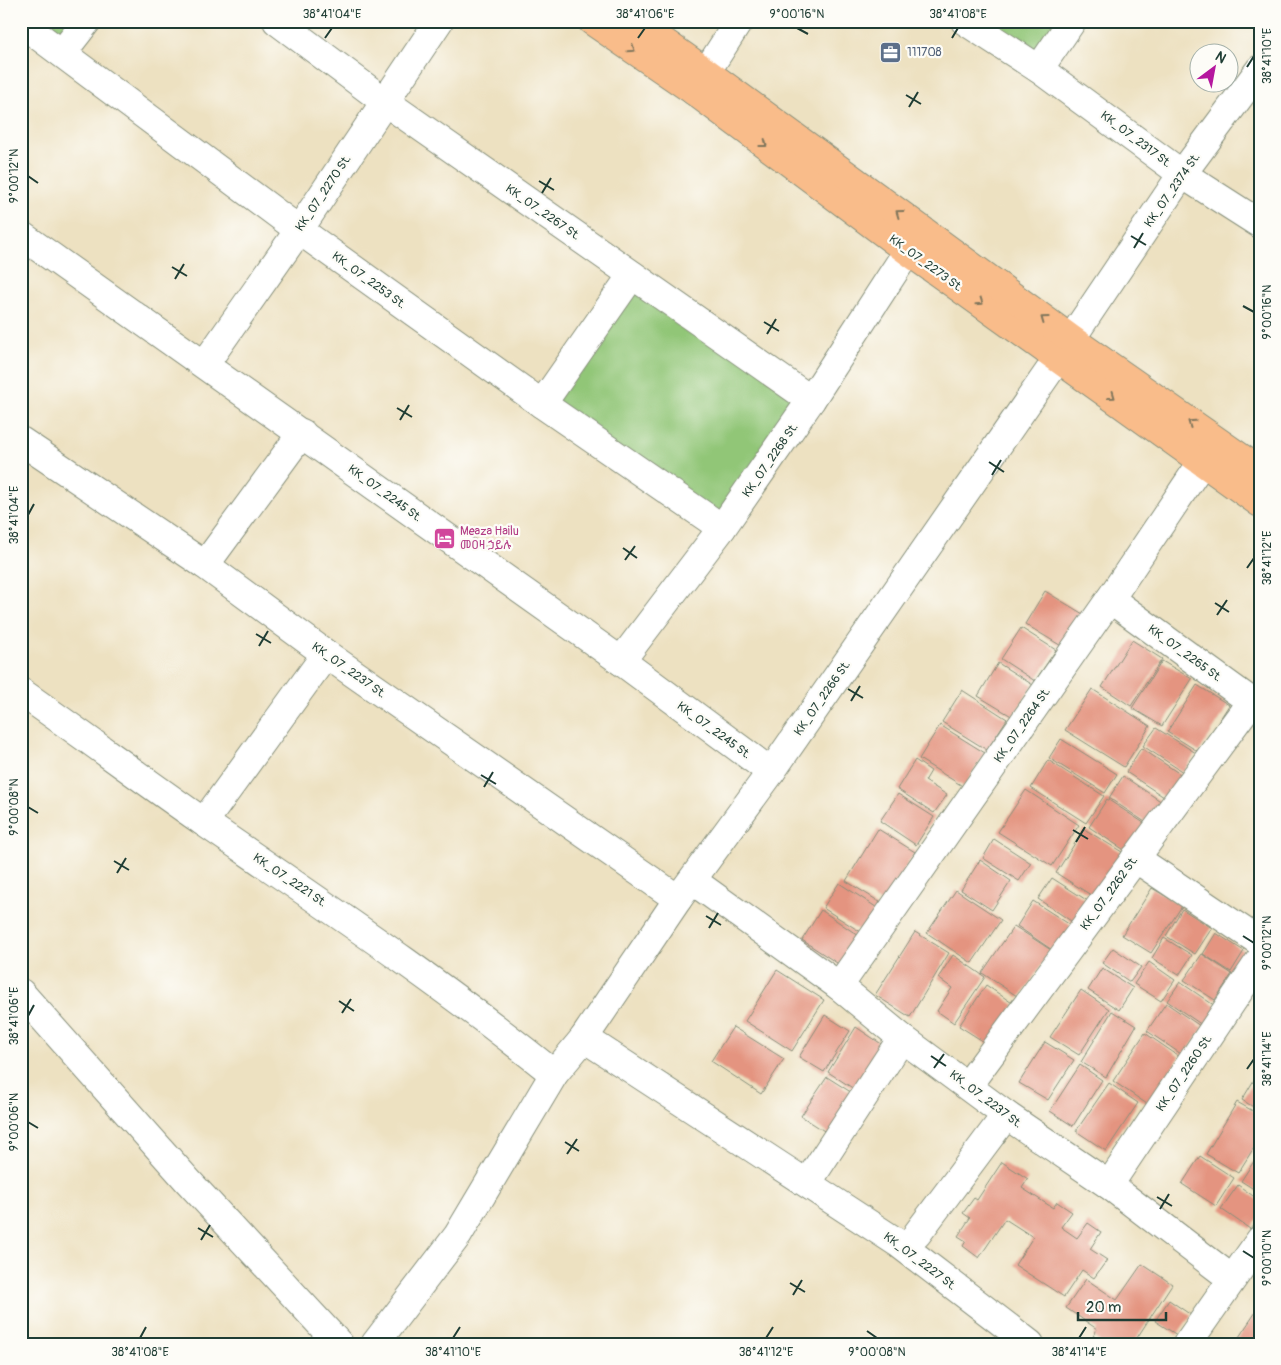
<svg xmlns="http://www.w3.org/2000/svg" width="1281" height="1365" font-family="Pangolin,'Noto Sans Ethiopic',sans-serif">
<rect width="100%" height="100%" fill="#fdfcf7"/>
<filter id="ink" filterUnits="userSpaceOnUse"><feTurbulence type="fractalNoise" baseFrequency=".02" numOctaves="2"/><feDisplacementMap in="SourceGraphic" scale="10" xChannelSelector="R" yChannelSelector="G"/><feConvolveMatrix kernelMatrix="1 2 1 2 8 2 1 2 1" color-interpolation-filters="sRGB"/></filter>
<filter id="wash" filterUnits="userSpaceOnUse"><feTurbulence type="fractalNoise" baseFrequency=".0096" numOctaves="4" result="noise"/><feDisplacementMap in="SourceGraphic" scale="20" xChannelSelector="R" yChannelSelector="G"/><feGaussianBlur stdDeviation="1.12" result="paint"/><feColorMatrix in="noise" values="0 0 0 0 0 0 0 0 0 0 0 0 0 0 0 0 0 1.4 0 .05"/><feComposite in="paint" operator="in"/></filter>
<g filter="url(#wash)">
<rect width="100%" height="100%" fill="#ede1c1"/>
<g fill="#91c677" stroke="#588256">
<polygon points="21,21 87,21 62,53"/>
<polygon points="965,21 1072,21 1039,69"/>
<polygon points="632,275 811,400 722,528 542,404"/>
</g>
<g id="blocks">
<g fill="#e49480">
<polygon points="1045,591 1083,614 1063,647 1025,624"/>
<polygon points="1021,628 1056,650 1035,681 1001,659"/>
<polygon points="1132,640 1162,659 1131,706 1102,687"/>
<polygon points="1162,661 1192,679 1162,726 1132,708"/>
<polygon points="998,663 1033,685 1013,717 978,696"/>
<polygon points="1197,685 1229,705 1199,752 1167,732"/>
<polygon points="1092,689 1150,726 1124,767 1065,730"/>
<polygon points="962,690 1007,719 987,750 942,722"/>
<polygon points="940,725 985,753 964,787 919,759"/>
<polygon points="1156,728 1196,753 1183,772 1143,746"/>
<polygon points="1061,739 1117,774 1105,793 1049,758"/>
<polygon points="1141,748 1183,776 1167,799 1126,772"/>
<polygon points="915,760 931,771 925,781 947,795 934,813 897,789"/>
<polygon points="1048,760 1104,796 1086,823 1031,788"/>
<polygon points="1123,776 1162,802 1148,824 1109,798"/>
<polygon points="1026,790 1079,825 1052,866 998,832"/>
<polygon points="898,794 934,817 916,845 880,821"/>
<polygon points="1107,799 1147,825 1129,853 1089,827"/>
<polygon points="878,829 915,852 883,904 846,881"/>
<polygon points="1084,829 1122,852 1094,897 1056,873"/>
<polygon points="994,839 1031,863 1019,881 983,858"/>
<polygon points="980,860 1011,881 992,910 961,890"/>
<polygon points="1052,878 1088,901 1074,923 1038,899"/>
<polygon points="839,883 879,909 864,934 823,908"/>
<polygon points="1152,888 1182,906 1151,953 1122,935"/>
<polygon points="956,890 1001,920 972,963 927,933"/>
<polygon points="1033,901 1072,926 1055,952 1017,926"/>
<polygon points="1182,909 1212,928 1195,954 1166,936"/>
<polygon points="821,910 859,936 840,965 802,940"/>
<polygon points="1014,926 1051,950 1020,998 982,973"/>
<polygon points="915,932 949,953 910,1017 875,995"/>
<polygon points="1216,933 1244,951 1231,972 1203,954"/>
<polygon points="1164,938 1192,955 1179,975 1152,958"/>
<polygon points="1113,948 1141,967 1130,982 1102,963"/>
<polygon points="1202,954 1232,974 1215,1000 1184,980"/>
<polygon points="953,955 985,977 954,1023 937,1011 952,988 938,978"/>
<polygon points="1149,962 1175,980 1161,1001 1134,984"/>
<polygon points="1102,968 1133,988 1119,1010 1088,990"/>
<polygon points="777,970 824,1000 792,1051 745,1021"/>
<polygon points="1180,982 1218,1008 1205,1027 1167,1001"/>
<polygon points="986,985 1015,1005 989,1045 959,1026"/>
<polygon points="1081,990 1109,1009 1079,1055 1050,1037"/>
<polygon points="1166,1003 1203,1028 1184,1056 1147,1031"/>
<polygon points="1112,1011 1136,1026 1106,1077 1081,1062"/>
<polygon points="825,1015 850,1031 824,1072 799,1057"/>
<polygon points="733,1027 784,1059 761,1094 711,1061"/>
<polygon points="856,1027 883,1045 854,1089 828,1072"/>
<polygon points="1145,1033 1180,1057 1147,1104 1113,1081"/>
<polygon points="1045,1042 1074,1060 1048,1100 1019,1083"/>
<polygon points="1080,1065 1102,1080 1073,1126 1050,1111"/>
<polygon points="1260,1070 1260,1111 1242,1100"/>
<polygon points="827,1077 857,1096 832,1136 801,1116"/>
<polygon points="1109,1083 1138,1103 1106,1151 1076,1131"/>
<polygon points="1237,1102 1260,1115 1260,1138 1238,1173 1206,1154"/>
<polygon points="1260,1152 1260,1193 1241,1181"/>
<polygon points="1200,1156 1234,1178 1216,1206 1182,1184"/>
<polygon points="1002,1162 1028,1179 1022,1188 1053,1208 1057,1202 1072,1212 1061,1227 1077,1238 1088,1223 1101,1232 1090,1249 1107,1260 1094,1278 1082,1270 1064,1297 1015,1265 1033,1237 1005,1219 979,1258 963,1246 966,1241 958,1236 970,1218 963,1213 974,1198 977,1200"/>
<polygon points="1238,1185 1260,1201 1260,1217 1250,1229 1221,1209"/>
<polygon points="1142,1264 1172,1284 1133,1344 1103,1344 1093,1337 1097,1329 1066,1308 1086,1279 1117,1300"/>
<polygon points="1169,1300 1191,1315 1177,1335 1155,1321"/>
<polygon points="1260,1306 1260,1344 1233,1344 1239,1337"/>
</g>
</g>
</g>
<g filter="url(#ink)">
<use href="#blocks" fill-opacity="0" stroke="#868f7a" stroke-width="1"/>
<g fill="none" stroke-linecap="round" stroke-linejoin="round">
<defs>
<g id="minor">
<polyline points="277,21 384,101 811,400"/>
<polyline points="965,21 1039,69 1182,174 1260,224"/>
<polyline points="21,23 299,230 542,404 722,528"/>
<polyline points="62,53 87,21"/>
<polyline points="1039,69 1072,21"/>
<polyline points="694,91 739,21"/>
<polyline points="21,235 621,661 771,772"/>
<polyline points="205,364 299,230 439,21"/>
<polyline points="542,404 632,275"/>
<polyline points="21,441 205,565 326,654 678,899"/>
<polyline points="205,565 302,433"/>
<polyline points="1110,599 1260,708"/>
<polyline points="621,661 722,528 811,400 920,232"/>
<path d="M21,692C83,735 143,780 205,823C323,904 443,984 554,1074"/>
<polyline points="204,822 326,654"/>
<polyline points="1135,858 1260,942"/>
<polyline points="693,881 839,986 902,1038 1006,1115 1109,1185 1232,1279"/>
<polyline points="839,986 1110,599 1215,443"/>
<polyline points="21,993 188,1181 339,1344"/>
<polyline points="584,1038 898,1243 1030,1344"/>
<polyline points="968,1085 1251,702"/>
<polyline points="808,1182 902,1038"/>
<polyline points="1109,1185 1260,960"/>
<polyline points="917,1234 1006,1115"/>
<polyline points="375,1344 458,1235 554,1074 584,1038 678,899 771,772 1059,357 1182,174 1260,69"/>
<polyline points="1187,1344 1260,1240"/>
</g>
<g id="major">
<polyline points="592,21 694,91 908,251 1260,503"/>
<polyline points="634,21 706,72 1071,339 1260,471"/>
</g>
</defs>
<use href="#minor" stroke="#868f7a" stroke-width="30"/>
<use href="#major" stroke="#868f7a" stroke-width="30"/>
<use href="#minor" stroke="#fff" stroke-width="28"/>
<use href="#major" stroke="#f9bc8a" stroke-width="28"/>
</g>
<defs><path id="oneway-chevron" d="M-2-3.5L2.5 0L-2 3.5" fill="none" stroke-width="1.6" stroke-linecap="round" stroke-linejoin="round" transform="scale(1.25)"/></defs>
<g stroke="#81765b">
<use href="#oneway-chevron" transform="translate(632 49) rotate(35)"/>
<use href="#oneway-chevron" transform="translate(764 144) rotate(37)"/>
<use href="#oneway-chevron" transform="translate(899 213) rotate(-144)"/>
<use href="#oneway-chevron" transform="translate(980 302) rotate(35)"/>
<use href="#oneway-chevron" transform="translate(1044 319) rotate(-144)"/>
<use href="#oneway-chevron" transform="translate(1112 396) rotate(36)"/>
<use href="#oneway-chevron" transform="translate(1191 423) rotate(-145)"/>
</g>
</g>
<path fill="none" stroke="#1f3d34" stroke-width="2" d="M797,28L808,34M325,38L332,28M638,38L645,28M952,38L958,28M1247,67L1254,56M906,95L921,104M909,107L918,92M28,176L38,183M539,181L554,190M542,193L551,178M1131,236L1146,245M1134,248L1143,233M172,267L187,276M175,279L184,264M1243,306L1254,312M764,322L779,331M767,334L776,319M397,408L412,417M400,420L409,405M989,462L1004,472M992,475L1001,460M28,515L34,504M623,548L637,558M625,560L635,546M1247,568L1254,558M1215,603L1229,612M1217,615L1227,600M256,634L271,643M259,646L268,631M848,689L863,698M851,701L860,686M481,775L496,784M484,787L493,772M28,807L38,813M1073,830L1088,839M1076,842L1085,827M114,861L129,870M117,873L126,858M706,916L721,925M709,928L718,913M1243,936L1254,943M339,1001L354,1011M342,1013L351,999M28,1016L34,1005M931,1056L946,1066M934,1068L944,1054M1247,1069L1254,1059M28,1122L38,1128M565,1142L579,1151M567,1154L577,1139M1157,1197L1172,1206M1160,1209L1169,1194M198,1228L213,1237M201,1240L210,1225M1243,1251L1254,1258M790,1283L805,1292M793,1295L802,1280M867,1331L877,1338M140,1338L146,1327M453,1338L460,1327M766,1338L773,1327M1079,1338L1086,1327"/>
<defs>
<symbol id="office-square" viewBox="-11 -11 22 22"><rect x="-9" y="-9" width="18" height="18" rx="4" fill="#5c6f8a" stroke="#fdfcf7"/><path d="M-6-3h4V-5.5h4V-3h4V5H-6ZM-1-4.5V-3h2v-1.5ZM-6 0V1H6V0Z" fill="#fff"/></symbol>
<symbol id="hotel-square" viewBox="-11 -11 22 22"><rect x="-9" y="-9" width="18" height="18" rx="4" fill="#d1479c" stroke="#fdfcf7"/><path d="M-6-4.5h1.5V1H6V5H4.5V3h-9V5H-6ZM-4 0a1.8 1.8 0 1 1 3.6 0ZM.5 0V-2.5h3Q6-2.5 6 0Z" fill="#fff"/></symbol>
</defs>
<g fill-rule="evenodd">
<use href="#office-square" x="878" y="40" width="25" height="25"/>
<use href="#hotel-square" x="432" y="526" width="25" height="25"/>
</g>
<g text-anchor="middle" stroke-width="4.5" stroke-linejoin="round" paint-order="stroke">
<g font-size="12" fill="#4e5e75" stroke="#fdfcf7" text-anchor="start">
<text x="907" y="56">111708</text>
</g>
<g font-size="12" fill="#1f3d34" stroke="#fdfcf7">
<text transform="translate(1136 139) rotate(37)" y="4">KK_07_2317 St.</text>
<text transform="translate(1172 190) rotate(-55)" y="4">KK_07_2374 St.</text>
<text transform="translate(323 193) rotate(-56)" y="4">KK_07_2270 St.</text>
<text transform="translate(543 212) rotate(35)" y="4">KK_07_2267 St.</text>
<text transform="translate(926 263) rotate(36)" y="4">KK_07_2273 St.</text>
<text transform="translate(369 280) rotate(36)" y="4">KK_07_2253 St.</text>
<text transform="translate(770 460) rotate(-55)" y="4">KK_07_2268 St.</text>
<text transform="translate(385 493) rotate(36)" y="4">KK_07_2245 St.</text>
<text transform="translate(1185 653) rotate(36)" y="4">KK_07_2265 St.</text>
<text transform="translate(349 670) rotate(35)" y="4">KK_07_2237 St.</text>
<text transform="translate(822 698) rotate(-55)" y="4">KK_07_2266 St.</text>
<text transform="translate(1022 725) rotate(-55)" y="4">KK_07_2264 St.</text>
<text transform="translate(714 730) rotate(36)" y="4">KK_07_2245 St.</text>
<text transform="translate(290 880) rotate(34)" y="4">KK_07_2221 St.</text>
<text transform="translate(1109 893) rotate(-54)" y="4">KK_07_2262 St.</text>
<text transform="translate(1184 1073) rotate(-56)" y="4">KK_07_2260 St.</text>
<text transform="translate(986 1099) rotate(37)" y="4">KK_07_2237 St.</text>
<text transform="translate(920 1261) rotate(37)" y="4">KK_07_2227 St.</text>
</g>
<g font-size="12" fill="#b23c85" stroke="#fdfcf7" text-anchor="start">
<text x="460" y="535">Meaza Hailu<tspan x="460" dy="14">መዐዛ ኃይሉ</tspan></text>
</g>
</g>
<rect width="1281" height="1365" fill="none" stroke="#fdfcf7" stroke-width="55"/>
<g transform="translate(1214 68) rotate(32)"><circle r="24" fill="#fdfcf7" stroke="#a4b0a9"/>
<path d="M0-4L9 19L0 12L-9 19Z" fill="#b5179e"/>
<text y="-8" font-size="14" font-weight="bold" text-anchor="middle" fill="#1f3d34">N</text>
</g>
<path d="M1078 1312v8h88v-8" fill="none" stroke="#1f3d34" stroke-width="2.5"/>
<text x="1086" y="1312" font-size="15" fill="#1f3d34" stroke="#fdfcf7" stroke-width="4" paint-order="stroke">20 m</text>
<rect x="28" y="28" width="1226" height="1310" fill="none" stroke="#1f3d34" stroke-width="2"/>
<g font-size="12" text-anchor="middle" fill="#1f3d34">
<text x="332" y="18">38°41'04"E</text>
<text x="645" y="18">38°41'06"E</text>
<text x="797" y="18">9°00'16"N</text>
<text x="958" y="18">38°41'08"E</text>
<text transform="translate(1267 56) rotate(-90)" y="4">38°41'10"E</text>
<text transform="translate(14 176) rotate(-90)" y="4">9°00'12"N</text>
<text transform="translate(1267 312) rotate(-90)" y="4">9°00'16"N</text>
<text transform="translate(14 515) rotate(-90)" y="4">38°41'04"E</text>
<text transform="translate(1267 558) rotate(-90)" y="4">38°41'12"E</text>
<text transform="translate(14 807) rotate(-90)" y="4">9°00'08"N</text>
<text transform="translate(1267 943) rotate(-90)" y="4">9°00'12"N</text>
<text transform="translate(14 1016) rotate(-90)" y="4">38°41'06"E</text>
<text transform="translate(1267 1059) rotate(-90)" y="4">38°41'14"E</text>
<text transform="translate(14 1122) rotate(-90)" y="4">9°00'06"N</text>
<text transform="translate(1267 1258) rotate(-90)" y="4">9°00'10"N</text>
<text x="140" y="1356">38°41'08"E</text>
<text x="453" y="1356">38°41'10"E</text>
<text x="766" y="1356">38°41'12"E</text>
<text x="877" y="1356">9°00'08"N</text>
<text x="1079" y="1356">38°41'14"E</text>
</g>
</svg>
